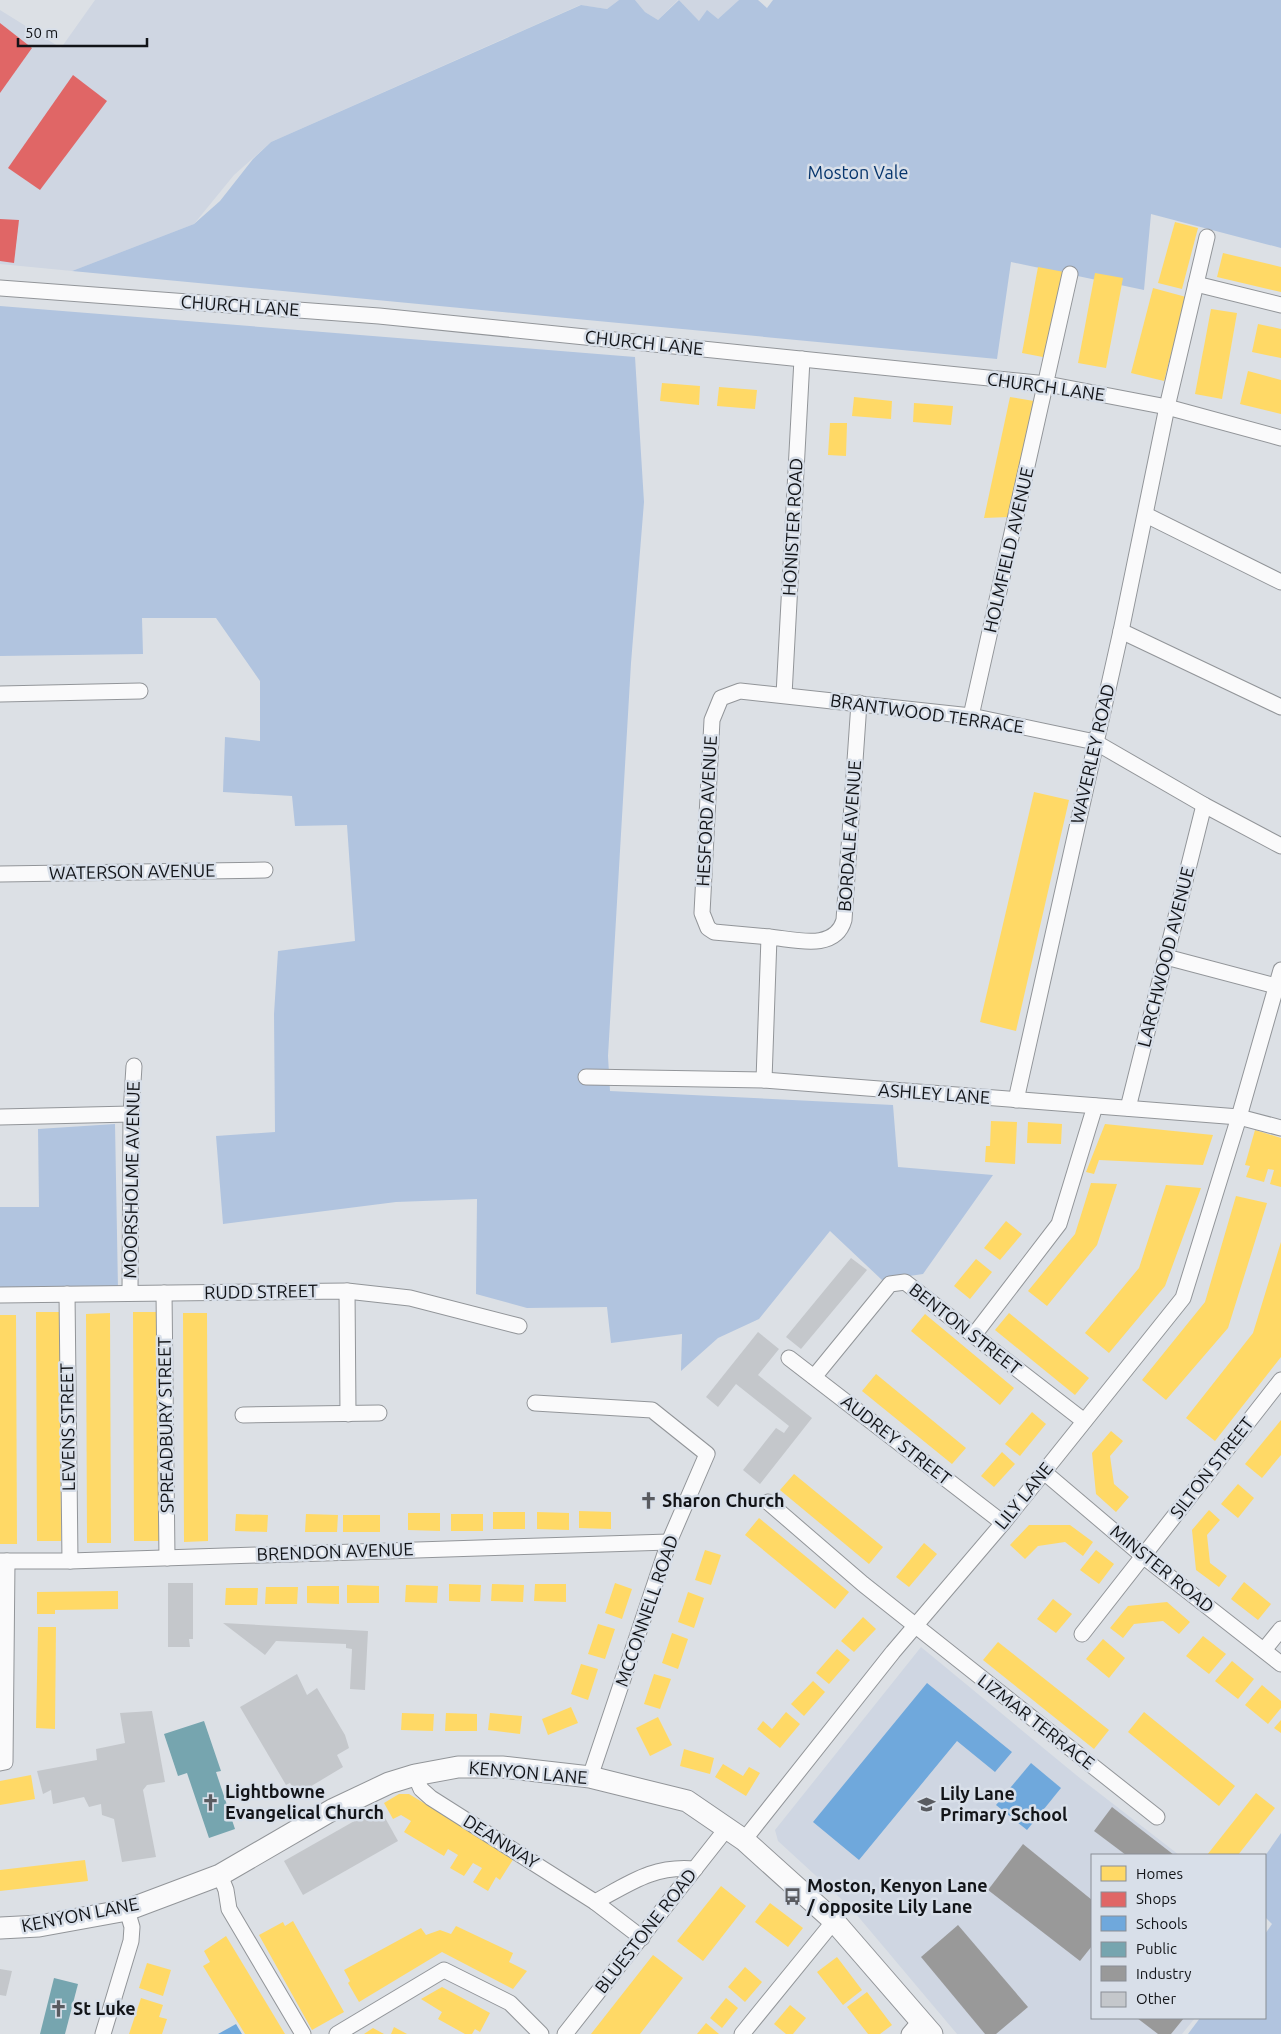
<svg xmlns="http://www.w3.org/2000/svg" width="1281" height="2034" font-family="Ubuntu,sans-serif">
<rect width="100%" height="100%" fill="#dce0e5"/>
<g fill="#cfd6e2">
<polygon points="95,0 619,0 607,9 580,5 271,142 234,175 194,224 72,271 0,264 0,10 61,48"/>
<polygon points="635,0 678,0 658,20 645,12"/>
<polygon points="679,0 739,0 718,19 699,21"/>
<polygon points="921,1647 1081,1779 1179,1855 1092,1855 1092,2018 1195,2018 1182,2034 957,2034 851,1908 778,1841 775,1830"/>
</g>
<g fill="#b1c4df">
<polygon points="619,0 635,0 645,12 658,20 679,0 699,21 707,10 718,19 739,0 758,0 767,8 773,0 1281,0 1281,248 1151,214 1144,290 1011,262 997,359 72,271 194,224 220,201 253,159 271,142 581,5 607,9"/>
<polygon points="0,306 635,357 644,502 631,663 608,1056 610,1091 893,1105 898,1167 993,1175 923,1274 882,1280 830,1231 759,1319 718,1338 681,1371 682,1334 611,1343 607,1307 527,1308 476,1294 477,1199 396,1202 223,1224 216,1136 275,1132 274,1014 278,951 355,941 347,825 295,826 292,796 223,792 225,737 260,741 260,681 216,618 142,618 143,654 0,656"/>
<polygon points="115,1124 118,1289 0,1289 0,1207 39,1207 38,1129"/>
<polygon points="1281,1833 1281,2034 1188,2034 1200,2018 1265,2018 1265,1934 1272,1924 1265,1917 1265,1856"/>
</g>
<g fill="#ffd966">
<polygon points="1175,222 1198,228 1182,289 1158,283"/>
<polygon points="1223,253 1281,267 1281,292 1217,277"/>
<polygon points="1038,267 1064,272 1048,358 1022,353"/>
<polygon points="1095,273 1123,278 1106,368 1078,363"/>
<polygon points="1153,288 1186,297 1164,381 1131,373"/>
<polygon points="1211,309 1237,313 1222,399 1195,394"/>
<polygon points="1258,324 1281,329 1281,358 1252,352"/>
<polygon points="1248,371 1281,380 1281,414 1240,404"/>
<polygon points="662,383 700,386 699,405 660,401"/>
<polygon points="719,387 757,390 755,409 717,406"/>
<polygon points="854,397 892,401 891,419 852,416"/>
<polygon points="1010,397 1034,401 1009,517 984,518"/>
<polygon points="914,403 953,406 951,425 913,422"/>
<polygon points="830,423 847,423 846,456 828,455"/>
<polygon points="1034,792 1069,800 1016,1031 980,1022"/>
<polygon points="991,1121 1017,1122 1015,1164 985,1162 986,1146 990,1146"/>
<polygon points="1028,1122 1062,1124 1061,1144 1027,1143"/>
<polygon points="1105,1124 1213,1135 1203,1165 1099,1160 1094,1174 1086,1172"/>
<polygon points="1255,1130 1281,1138 1281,1187 1270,1184 1274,1170 1268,1169 1264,1182 1246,1177 1250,1166 1245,1165"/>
<polygon points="1091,1183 1117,1184 1097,1245 1047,1306 1028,1291 1075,1234"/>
<polygon points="1166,1185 1201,1188 1165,1286 1109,1353 1085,1333 1139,1268"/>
<polygon points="1236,1196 1267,1203 1228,1328 1166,1400 1142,1380 1205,1302"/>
<polygon points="1006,1221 1022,1234 1000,1260 984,1248"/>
<polygon points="1281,1242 1281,1357 1215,1441 1186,1418 1253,1333"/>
<polygon points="976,1259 992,1272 970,1299 954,1286"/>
<polygon points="36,1312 60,1312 61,1541 37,1541"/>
<polygon points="133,1312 158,1312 159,1541 134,1541"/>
<polygon points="110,1313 111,1543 87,1543 86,1314"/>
<polygon points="183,1313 207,1313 208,1541 184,1542"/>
<polygon points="1009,1313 1089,1378 1075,1395 995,1330"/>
<polygon points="925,1314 1014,1388 1000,1405 911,1331"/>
<polygon points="0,1315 16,1315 17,1544 0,1544"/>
<polygon points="876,1374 966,1448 952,1464 862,1391"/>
<polygon points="1032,1412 1046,1424 1020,1456 1005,1444"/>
<polygon points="1281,1420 1281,1455 1262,1478 1245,1464"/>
<polygon points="1111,1431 1123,1441 1110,1456 1114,1484 1129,1497 1116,1512 1096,1494 1092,1453"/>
<polygon points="1002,1452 1015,1464 994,1487 981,1476"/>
<polygon points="794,1474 883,1547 869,1564 780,1490"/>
<polygon points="1238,1484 1254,1498 1238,1518 1221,1504"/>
<polygon points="1209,1510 1220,1520 1207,1535 1210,1563 1227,1576 1219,1587 1196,1570 1192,1530"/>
<polygon points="579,1511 611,1512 611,1529 579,1528"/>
<rect x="493" y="1512" width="32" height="17"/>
<polygon points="537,1512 569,1513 569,1530 537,1529"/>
<polygon points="408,1513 440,1513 440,1531 408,1530"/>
<polygon points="236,1514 268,1515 267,1532 235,1531"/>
<polygon points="306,1514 338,1515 337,1532 305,1532"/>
<rect x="451" y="1514" width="32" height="17"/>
<rect x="343" y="1515" width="37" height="17"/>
<polygon points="759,1518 849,1592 835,1609 745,1535"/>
<polygon points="1029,1525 1070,1525 1093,1542 1083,1556 1065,1542 1038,1546 1025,1559 1010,1545"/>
<polygon points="924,1543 937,1554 909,1587 896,1577"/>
<polygon points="705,1550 721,1555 711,1585 695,1580"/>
<polygon points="1096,1550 1114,1564 1099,1584 1080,1570"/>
<polygon points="1244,1582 1271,1604 1258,1620 1231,1599"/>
<polygon points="615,1583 632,1589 622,1619 605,1613"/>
<polygon points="449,1584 481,1585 480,1602 449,1601"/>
<polygon points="492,1584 524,1585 523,1602 491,1601"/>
<polygon points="535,1584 566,1584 566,1602 534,1601"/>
<polygon points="347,1585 379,1586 379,1603 347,1603"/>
<polygon points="406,1585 438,1586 437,1603 405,1602"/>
<polygon points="307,1586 339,1586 339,1604 307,1603"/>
<polygon points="266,1587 298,1587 297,1604 265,1604"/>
<polygon points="226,1588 258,1588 257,1605 225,1605"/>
<polygon points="118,1591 118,1609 55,1610 55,1614 37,1614 37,1592"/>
<polygon points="688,1592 704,1598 694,1628 678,1622"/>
<polygon points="1053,1599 1072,1614 1056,1633 1037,1619"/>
<polygon points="1167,1602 1190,1622 1179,1634 1163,1621 1134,1624 1123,1638 1110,1628 1128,1606"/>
<polygon points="863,1617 876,1629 854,1652 841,1641"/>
<polygon points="598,1624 615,1629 605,1659 588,1654"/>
<polygon points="38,1627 56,1627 55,1729 36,1728"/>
<polygon points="672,1633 688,1639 678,1669 662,1663"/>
<polygon points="1203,1636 1226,1654 1209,1674 1186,1656"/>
<polygon points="1103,1639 1125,1658 1109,1678 1086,1659"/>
<polygon points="998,1642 1109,1730 1094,1749 983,1660"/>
<polygon points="837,1649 850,1660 829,1684 816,1673"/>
<polygon points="1232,1661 1254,1679 1238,1699 1215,1681"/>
<polygon points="581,1664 598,1669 588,1700 571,1694"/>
<polygon points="654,1674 671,1679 660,1709 644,1704"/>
<polygon points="813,1681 825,1692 804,1716 791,1704"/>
<polygon points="1262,1685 1281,1701 1281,1708 1268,1724 1245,1705"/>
<polygon points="571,1707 578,1723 548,1735 542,1719"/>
<polygon points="786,1712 800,1724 780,1748 757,1729 763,1721 772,1729"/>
<polygon points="1144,1712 1235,1786 1219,1806 1128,1732"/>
<polygon points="402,1713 434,1714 433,1731 401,1730"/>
<polygon points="446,1713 477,1714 477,1731 445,1731"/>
<polygon points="490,1713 522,1716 520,1734 488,1730"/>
<polygon points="658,1717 672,1745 650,1756 636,1728"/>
<polygon points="1281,1720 1281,1733 1274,1728"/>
<polygon points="684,1749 714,1758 710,1774 680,1766"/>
<polygon points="723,1764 743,1776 749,1767 760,1773 746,1796 715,1777"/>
<polygon points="31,1775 35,1799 0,1805 0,1781"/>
<polygon points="1256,1793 1275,1808 1238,1855 1207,1855"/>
<polygon points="399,1794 409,1794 514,1858 500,1880 496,1877 488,1891 473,1882 482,1868 473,1863 464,1876 450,1868 458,1855 448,1849 444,1856 404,1832 411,1821 401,1815 393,1819 384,1803"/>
<polygon points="85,1860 88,1881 0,1891 0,1870"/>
<polygon points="721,1886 746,1906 703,1961 677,1941"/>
<polygon points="770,1903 803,1928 788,1947 755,1922"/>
<polygon points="293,1921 344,2012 312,2030 259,1935 283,1922 285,1926"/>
<polygon points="456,1926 513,1953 509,1962 527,1971 513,1989 442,1952 359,2002 348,1983 350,1981 344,1970 421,1928 426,1935 440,1930 451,1934"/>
<polygon points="226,1936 285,2034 245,2034 203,1966 210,1962 204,1951"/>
<polygon points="653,1955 683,1978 640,2034 591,2034"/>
<polygon points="837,1957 862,1990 843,2005 817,1972"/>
<polygon points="147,1963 171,1970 163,1996 139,1988"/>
<polygon points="745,1967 762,1982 745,2002 728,1987"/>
<polygon points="442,1987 490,2013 480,2032 475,2029 472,2034 465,2034 438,2019 442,2012 421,1999"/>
<polygon points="867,1992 892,2025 880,2034 868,2034 847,2007"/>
<polygon points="141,1998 163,2005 159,2017 167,2019 162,2034 129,2034"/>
<polygon points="726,1998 738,2008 722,2028 710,2018"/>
<polygon points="790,2005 806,2018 793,2034 786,2034 774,2024"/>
<polygon points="706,2023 719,2034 697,2034"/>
<polygon points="394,2027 407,2034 391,2034"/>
<polygon points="373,2028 384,2034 364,2034"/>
</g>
<g fill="#e06666">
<polygon points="0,23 32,48 0,93"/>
<polygon points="73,75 107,101 40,190 8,168"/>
<polygon points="0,219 19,220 14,263 0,261"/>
</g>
<g fill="#6fa8dc">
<polygon points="927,1683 1012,1752 995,1772 957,1741 859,1860 813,1822"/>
<polygon points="1031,1763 1061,1788 1027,1830 996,1805"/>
<polygon points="236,2024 242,2034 218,2034"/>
</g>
<g fill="#76a5af">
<polygon points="204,1721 221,1771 216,1772 235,1829 209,1838 187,1773 178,1776 164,1734"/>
<polygon points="54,1978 78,1984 65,2034 40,2034"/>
</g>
<g fill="#999">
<polygon points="1112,1807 1174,1855 1126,1855 1094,1831"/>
<polygon points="1023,1844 1092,1900 1092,1946 1080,1961 988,1890"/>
<polygon points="958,1925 1028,2007 996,2034 985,2034 921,1957"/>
<polygon points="1137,2018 1184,2018 1171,2034 1158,2034"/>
</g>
<g fill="#c4c7cb">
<polygon points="851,1258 867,1270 801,1349 786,1337"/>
<polygon points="758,1332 779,1349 758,1375 812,1418 760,1484 743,1470 776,1428 784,1433 789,1426 736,1384 718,1407 706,1397"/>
<polygon points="168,1583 193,1583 193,1639 189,1639 190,1647 168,1647"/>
<polygon points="223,1623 368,1631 365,1690 350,1689 352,1649 346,1648 346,1644 276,1641 265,1655"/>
<polygon points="297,1674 307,1695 317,1688 345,1735 349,1748 337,1755 343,1767 298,1794 290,1783 286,1785 240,1707"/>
<polygon points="152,1711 165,1782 147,1785 143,1790 156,1857 122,1862 114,1819 102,1815 101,1804 89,1807 84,1797 53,1804 51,1790 43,1794 37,1771 97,1760 96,1749 125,1743 120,1713"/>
<polygon points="379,1807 398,1841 303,1895 284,1861"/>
<polygon points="0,1969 12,1971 6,1996 0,1995"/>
</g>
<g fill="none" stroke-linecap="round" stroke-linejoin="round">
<defs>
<g id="street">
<polyline points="1196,284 1281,305"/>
<polyline points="0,288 379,316 1047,384 1167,407 1281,438"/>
<polyline points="1146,515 1281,582"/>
<polyline points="1121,631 1281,707"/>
<polyline points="0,694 140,691"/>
<polyline points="784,695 802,359"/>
<polyline points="971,716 1070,274"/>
<polyline points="0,874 265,870"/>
<polyline points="769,937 714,932 708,928 702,913 712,720 721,698 740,691 971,716 1095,742 1204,805 1281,846"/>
<polyline points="1166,957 1276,986"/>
<polyline points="586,1077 764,1080 1239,1117 1281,1128"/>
<path d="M764,1080L769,937C794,939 835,952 844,920L859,703"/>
<polyline points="1016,1100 1121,631 1167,407 1207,237"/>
<polyline points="1128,1108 1204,805"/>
<polyline points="0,1117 131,1114"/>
<polyline points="347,1291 348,1414"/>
<polyline points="130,1293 131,1114 134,1066"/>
<polyline points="164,1293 167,1558"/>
<polyline points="67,1294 70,1561"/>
<polyline points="0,1295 347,1291 410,1298 519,1326"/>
<polyline points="974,1335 1059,1224 1095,1106"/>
<polyline points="789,1358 1003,1523"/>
<polyline points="814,1377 890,1284 905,1282 1084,1421"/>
<polyline points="535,1403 652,1410 707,1454 669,1542 590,1777"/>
<polyline points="243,1415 379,1413"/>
<polyline points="1044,1472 1143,1556 1281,1664"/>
<polyline points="768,1502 863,1584 1157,1817"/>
<polyline points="0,1561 70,1561 669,1542"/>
<polyline points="1082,1634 1281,1380"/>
<polyline points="1264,1650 1281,1629"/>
<polyline points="0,1763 5,1762 7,1561"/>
<polyline points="415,1775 421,1789 431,1798 595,1902 642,1938"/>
<polyline points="744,1840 893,1652 1003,1523 1183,1298 1239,1117 1281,970"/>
<polyline points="220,1875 226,1890 229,1909 303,2034"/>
<path d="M595,1902C630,1883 654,1865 695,1869"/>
<polyline points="103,2034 131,1941 132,1927 127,1910"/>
<polyline points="337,2034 444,1970 510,2003 541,2034"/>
<polyline points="565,2034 727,1828"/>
<polyline points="742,2034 834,1921"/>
<polyline points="909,2034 920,2021"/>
</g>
<polyline id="secondary" points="0,1928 39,1926 127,1910 220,1875 332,1810 389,1783 415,1775 458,1767 502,1767 590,1777 687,1801 744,1840 834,1921 932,2034"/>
</defs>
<use href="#street" stroke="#929599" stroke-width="17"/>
<use href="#secondary" stroke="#929599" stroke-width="23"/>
<use href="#street" stroke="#fafafb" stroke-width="15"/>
<use href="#secondary" stroke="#fafafb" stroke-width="21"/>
</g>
<defs>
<symbol id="church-bare" viewBox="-9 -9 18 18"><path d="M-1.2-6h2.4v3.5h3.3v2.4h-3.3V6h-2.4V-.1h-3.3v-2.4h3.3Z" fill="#595b60" stroke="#d8dfe9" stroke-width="2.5" paint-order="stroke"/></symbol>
<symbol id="school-bare" viewBox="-9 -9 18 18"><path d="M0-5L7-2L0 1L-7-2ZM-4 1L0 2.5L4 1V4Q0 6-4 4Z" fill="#595b60" stroke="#d8dfe9" stroke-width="2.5" paint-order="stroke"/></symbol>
<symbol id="bus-bare" viewBox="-9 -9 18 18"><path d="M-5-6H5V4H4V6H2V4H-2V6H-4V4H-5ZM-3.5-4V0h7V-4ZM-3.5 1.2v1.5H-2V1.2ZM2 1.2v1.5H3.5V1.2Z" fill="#595b60" stroke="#d8dfe9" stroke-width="2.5" paint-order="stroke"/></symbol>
</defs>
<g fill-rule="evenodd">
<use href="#church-bare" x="636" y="1488" width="25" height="25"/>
<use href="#church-bare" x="198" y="1790" width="25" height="25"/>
<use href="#school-bare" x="914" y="1792" width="25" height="25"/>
<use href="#bus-bare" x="780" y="1884" width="25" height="25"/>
<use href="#church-bare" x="46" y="1996" width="25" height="25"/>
</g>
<g text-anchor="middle" stroke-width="5" stroke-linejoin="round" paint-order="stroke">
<g font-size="18" fill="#07366d" stroke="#d8dfe9">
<text x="858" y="179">Moston Vale</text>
</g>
<g font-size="18" fill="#121418" stroke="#d8dfe9">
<text transform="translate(240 306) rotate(4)" y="6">CHURCH LANE</text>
<text transform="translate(644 343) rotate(6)" y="6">CHURCH LANE</text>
<text transform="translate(1046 387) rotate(8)" y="6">CHURCH LANE</text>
<text transform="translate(793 527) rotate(-87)" y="6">HONISTER ROAD</text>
<text transform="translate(1009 550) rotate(-77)" y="6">HOLMFIELD AVENUE</text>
<text transform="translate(927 714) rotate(8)" y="6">BRANTWOOD TERRACE</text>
<text transform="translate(1093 754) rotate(-77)" y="6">WAVERLEY ROAD</text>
<text transform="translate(707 811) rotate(-87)" y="6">HESFORD AVENUE</text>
<text transform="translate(850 836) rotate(-86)" y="6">BORDALE AVENUE</text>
<text transform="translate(132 872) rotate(-1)" y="6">WATERSON AVENUE</text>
<text transform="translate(1166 957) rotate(-76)" y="6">LARCHWOOD AVENUE</text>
<text transform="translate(934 1094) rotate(4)" y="6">ASHLEY LANE</text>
<text transform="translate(132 1180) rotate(-89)" y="6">MOORSHOLME AVENUE</text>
<text transform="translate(261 1292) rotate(-1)" y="6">RUDD STREET</text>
<text transform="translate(965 1329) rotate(38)" y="6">BENTON STREET</text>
<text transform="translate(166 1425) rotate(-91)" y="6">SPREADBURY STREET</text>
<text transform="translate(68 1427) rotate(-91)" y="6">LEVENS STREET</text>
<text transform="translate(896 1440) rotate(38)" y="6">AUDREY STREET</text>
<text transform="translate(1212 1468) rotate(-52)" y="6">SILTON STREET</text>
<text transform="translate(1024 1496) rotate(-51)" y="6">LILY LANE</text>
<text transform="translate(335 1552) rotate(-2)" y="6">BRENDON AVENUE</text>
<text transform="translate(1162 1569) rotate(39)" y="6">MINSTER ROAD</text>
<text transform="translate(647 1611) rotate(-71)" y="6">MCCONNELL ROAD</text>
<text transform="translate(1036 1722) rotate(38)" y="6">LIZMAR TERRACE</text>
<text transform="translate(528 1773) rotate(5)" y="6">KENYON LANE</text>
<text transform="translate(501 1842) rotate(32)" y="6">DEANWAY</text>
<text transform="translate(80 1915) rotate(-11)" y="6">KENYON LANE</text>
<text transform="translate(646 1931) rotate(-52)" y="6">BLUESTONE ROAD</text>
</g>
<g font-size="18" font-weight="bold" fill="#121418" stroke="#d8dfe9" text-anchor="start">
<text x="662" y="1507">Sharon Church</text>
<text x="225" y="1798">Lightbowne<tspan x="225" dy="21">Evangelical Church</tspan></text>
<text x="940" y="1800">Lily Lane<tspan x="940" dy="21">Primary School</tspan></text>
<text x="807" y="1892">Moston, Kenyon Lane<tspan x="807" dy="21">/ opposite Lily Lane</tspan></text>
<text x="73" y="2015">St Luke</text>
</g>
</g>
<rect x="1091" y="1854" width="175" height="165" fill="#d8dfe9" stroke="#898e95"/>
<rect x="1101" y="1866" width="25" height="15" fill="#ffd966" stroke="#898e95"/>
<text x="1136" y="1879" font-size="15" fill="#121418">Homes</text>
<rect x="1101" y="1892" width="25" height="15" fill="#e06666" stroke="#898e95"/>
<text x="1136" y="1904" font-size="15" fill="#121418">Shops</text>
<rect x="1101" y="1916" width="25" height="15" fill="#6fa8dc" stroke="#898e95"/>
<text x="1136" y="1929" font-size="15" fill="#121418">Schools</text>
<rect x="1101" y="1942" width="25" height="15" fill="#76a5af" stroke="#898e95"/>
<text x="1136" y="1954" font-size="15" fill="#121418">Public</text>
<rect x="1101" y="1966" width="25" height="15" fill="#999999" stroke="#898e95"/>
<text x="1136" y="1979" font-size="15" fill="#121418">Industry</text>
<rect x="1101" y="1992" width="25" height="15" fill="#c4c7cb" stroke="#898e95"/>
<text x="1136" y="2004" font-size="15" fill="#121418">Other</text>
<path d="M18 38v8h129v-8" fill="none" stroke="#121418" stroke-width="2.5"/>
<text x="25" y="38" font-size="15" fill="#121418" stroke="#d8dfe9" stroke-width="4" paint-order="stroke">50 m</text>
</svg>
